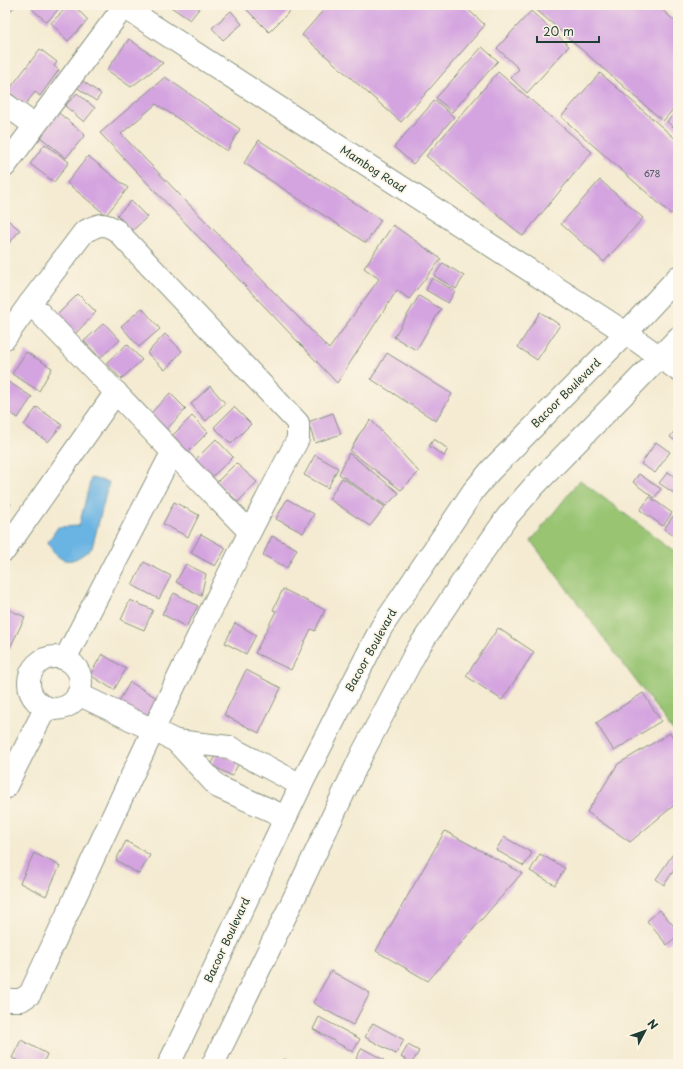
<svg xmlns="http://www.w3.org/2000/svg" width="683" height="1069" font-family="'Playpen Sans',sans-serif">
<rect width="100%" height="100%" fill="#fcf5e5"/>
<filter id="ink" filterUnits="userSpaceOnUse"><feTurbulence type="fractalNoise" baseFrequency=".025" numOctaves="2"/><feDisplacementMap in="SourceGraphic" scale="8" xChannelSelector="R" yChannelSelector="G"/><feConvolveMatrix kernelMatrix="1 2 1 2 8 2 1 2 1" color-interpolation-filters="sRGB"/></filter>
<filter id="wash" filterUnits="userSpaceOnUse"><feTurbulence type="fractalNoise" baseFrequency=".012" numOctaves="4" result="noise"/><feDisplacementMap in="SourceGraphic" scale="16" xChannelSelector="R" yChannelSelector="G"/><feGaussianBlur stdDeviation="0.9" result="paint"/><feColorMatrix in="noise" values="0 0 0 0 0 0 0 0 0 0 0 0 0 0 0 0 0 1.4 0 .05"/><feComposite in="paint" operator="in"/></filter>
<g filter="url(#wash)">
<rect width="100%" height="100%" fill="#f4ebd2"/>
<polygon fill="#99c573" stroke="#5c8154" points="580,480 678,554 678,737 531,541"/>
<path fill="#6bb4e3" stroke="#45788c" d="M91,478L109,482L92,548C86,552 78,559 72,560C60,563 52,551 48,542L58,527L79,526Z"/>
<g id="blocks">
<g fill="#d4a4e0">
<polygon points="5,5 16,5 5,17"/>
<polygon points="35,5 62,5 47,22 32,9"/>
<polygon points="69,5 73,5 88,20 68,41 51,23"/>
<polygon points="168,5 202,5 190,20"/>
<polygon points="242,5 296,5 269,32"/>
<polygon points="328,5 463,5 485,25 401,122 302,35"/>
<polygon points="531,5 657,5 678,24 678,104 663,121"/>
<polygon points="231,11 242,24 223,40 212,28"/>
<polygon points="531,11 569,46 527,93 511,78 519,69 497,48"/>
<polygon points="129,39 163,63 131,87 107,70"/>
<polygon points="482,47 498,61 452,112 436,98"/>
<polygon points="40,49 57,62 54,66 59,70 40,96 35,92 25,105 8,91"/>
<polygon points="498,72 592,152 523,236 426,156"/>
<polygon points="600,73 678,141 678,206 671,214 561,117"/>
<polygon points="165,77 240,129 227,151 156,104 121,134 329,349 379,279 364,268 393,225 441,259 409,299 397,290 337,383 100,133"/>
<polygon points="80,79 101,94 96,101 75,86"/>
<polygon points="77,93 95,108 84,122 65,106"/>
<polygon points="435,100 454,117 413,164 394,147"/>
<polygon points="678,108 678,131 667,122"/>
<polygon points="59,113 85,135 66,158 39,136"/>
<polygon points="259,140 381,220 366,243 244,163"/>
<polygon points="45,144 69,162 54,182 30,164"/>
<polygon points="88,156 128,188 106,215 67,183"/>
<polygon points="600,180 643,218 604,262 561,224"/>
<polygon points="131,201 147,217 132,231 117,215"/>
<polygon points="5,218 20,230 5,248"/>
<polygon points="443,263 464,276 456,289 434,276"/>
<polygon points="432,278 455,291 448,303 426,290"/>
<polygon points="78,294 96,312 75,334 56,316"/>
<polygon points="419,296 441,309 416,350 394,337"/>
<polygon points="142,308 160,329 139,347 121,326"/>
<polygon points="540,312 560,325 537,360 518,347"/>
<polygon points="104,323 120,340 100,358 84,341"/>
<polygon points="165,334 182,351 165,370 147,353"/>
<polygon points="127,344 142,360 121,379 106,363"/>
<polygon points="26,352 52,368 39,391 12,374"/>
<polygon points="387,353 452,394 436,421 371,379"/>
<polygon points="7,381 32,397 18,418 5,409 5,384"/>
<polygon points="210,386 225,403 206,421 191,404"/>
<polygon points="170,393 186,409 166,430 150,414"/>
<polygon points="37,407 62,425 48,442 24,425"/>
<polygon points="234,407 251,424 231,444 214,427"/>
<polygon points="333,413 341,434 315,443 308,422"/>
<polygon points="192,416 208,432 187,453 171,437"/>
<polygon points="371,420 419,472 401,490 350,451 360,433"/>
<polygon points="678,426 678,443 670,437"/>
<polygon points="216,439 233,457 212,477 195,460"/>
<polygon points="434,439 448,449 444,456 429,446"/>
<polygon points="656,442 670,452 655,473 641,464"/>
<polygon points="349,453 399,493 386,506 339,474"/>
<polygon points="315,455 338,468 328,488 304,475"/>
<polygon points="236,463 257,482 238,502 217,482"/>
<polygon points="668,472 678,479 678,496 659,483"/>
<polygon points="639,474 661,489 654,498 633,482"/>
<polygon points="342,478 385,507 370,526 329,499"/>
<polygon points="650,497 672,513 663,526 640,510"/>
<polygon points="287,499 314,514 303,533 276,519"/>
<polygon points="5,500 11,504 5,513"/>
<polygon points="174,502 199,515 188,537 163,524"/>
<polygon points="673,516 678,520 678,530 674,536 664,529"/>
<polygon points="201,534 226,548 215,566 191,553"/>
<polygon points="272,536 297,549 287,568 263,555"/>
<polygon points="144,562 171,576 159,599 132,585"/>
<polygon points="186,564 206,574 201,596 176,582"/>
<polygon points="283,589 325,610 315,631 311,629 291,670 255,653 276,611 273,610"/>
<polygon points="174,593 198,606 186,627 162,614"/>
<polygon points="130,600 153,610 144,630 121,620"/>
<polygon points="5,608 25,617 9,650 5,648"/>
<polygon points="235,623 256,635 246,654 225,643"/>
<polygon points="498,628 534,652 502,700 466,676"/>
<polygon points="102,654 126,669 114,690 90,675"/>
<polygon points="246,670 281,688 259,733 224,715"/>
<polygon points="130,682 157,698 145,719 118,703"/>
<polygon points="643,693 661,721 614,751 596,723"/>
<polygon points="670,733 678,744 678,802 630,842 587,812 618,764"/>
<polygon points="218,752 239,763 232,776 211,765"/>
<polygon points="445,831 522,873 428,981 376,951"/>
<polygon points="504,837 532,853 524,866 496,850"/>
<polygon points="126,841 150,855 139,874 116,860"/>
<polygon points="34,853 60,866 46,896 20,883"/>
<polygon points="540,854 565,868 555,885 530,871"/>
<polygon points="673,854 678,857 678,864 664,885 656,879"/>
<polygon points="660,910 678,931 678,935 667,945 647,921"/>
<polygon points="331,971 370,993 353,1025 313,1003"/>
<polygon points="319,1017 360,1039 353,1052 313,1029"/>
<polygon points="373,1023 404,1040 396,1054 365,1037"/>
<polygon points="21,1040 47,1054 43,1064 24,1064 12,1058"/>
<polygon points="408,1045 419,1051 412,1063 401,1057"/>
<polygon points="362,1048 384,1060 382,1064 366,1064 356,1058"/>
<polygon points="284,1059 297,1064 282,1064"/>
</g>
</g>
</g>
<g filter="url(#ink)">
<use href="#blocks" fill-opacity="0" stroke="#8a9483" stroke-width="1"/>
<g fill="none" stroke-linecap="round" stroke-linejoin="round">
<defs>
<g id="street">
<polyline points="5,104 34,125"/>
<polyline points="5,166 125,5"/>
<path d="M30,303C104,379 175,456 249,531"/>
<path d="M5,338L30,303L84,232C98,225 102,221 117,231L298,423V439C202,620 117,808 30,994L21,1000H7L5,998"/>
<polyline points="5,550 116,392"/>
<circle cx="55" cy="683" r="26"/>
<polyline points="65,659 172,453"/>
<polyline points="78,694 176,741 229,747 301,785"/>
<polyline points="176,741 218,787 286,817"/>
<polyline points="5,788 46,707"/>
</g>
<polyline id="secondary" points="121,5 626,333 678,370"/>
<g id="primary">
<polyline points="169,1064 301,785 381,628 474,490 491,470 626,333 678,277"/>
<polyline points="213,1064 297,892 363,752 417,650 460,585 507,517 535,485 628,390 678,338"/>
</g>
</defs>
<use href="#street" stroke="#8a9483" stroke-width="24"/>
<use href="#secondary" stroke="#8a9483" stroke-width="24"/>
<use href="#primary" stroke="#8a9483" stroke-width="24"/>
<use href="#street" stroke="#fff" stroke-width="22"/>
<use href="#secondary" stroke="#fff" stroke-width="22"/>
<use href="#primary" stroke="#fff" stroke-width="22"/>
</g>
</g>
<g text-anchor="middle" stroke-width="3.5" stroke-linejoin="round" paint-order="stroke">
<g font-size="9" fill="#4c575f">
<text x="652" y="177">678</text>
</g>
<g font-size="11" fill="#1f3d34" stroke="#fcf5e5">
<text transform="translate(373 169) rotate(33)" y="4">Mambog Road</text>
<text transform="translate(566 393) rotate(-45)" y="4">Bacoor Boulevard</text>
<text transform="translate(371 650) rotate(-61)" y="4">Bacoor Boulevard</text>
<text transform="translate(227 940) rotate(-65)" y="4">Bacoor Boulevard</text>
</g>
</g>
<rect width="683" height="1069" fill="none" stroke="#fcf5e5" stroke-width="20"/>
<g transform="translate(645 1031) rotate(49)" stroke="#fcf5e5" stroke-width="3" paint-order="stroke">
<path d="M0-3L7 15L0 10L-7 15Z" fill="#1f3d34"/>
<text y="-6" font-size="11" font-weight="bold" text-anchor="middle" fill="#1f3d34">N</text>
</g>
<path d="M537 36v6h62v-6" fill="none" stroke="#1f3d34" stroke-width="2"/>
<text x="543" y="36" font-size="12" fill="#1f3d34" stroke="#fcf5e5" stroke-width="3" paint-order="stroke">20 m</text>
</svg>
